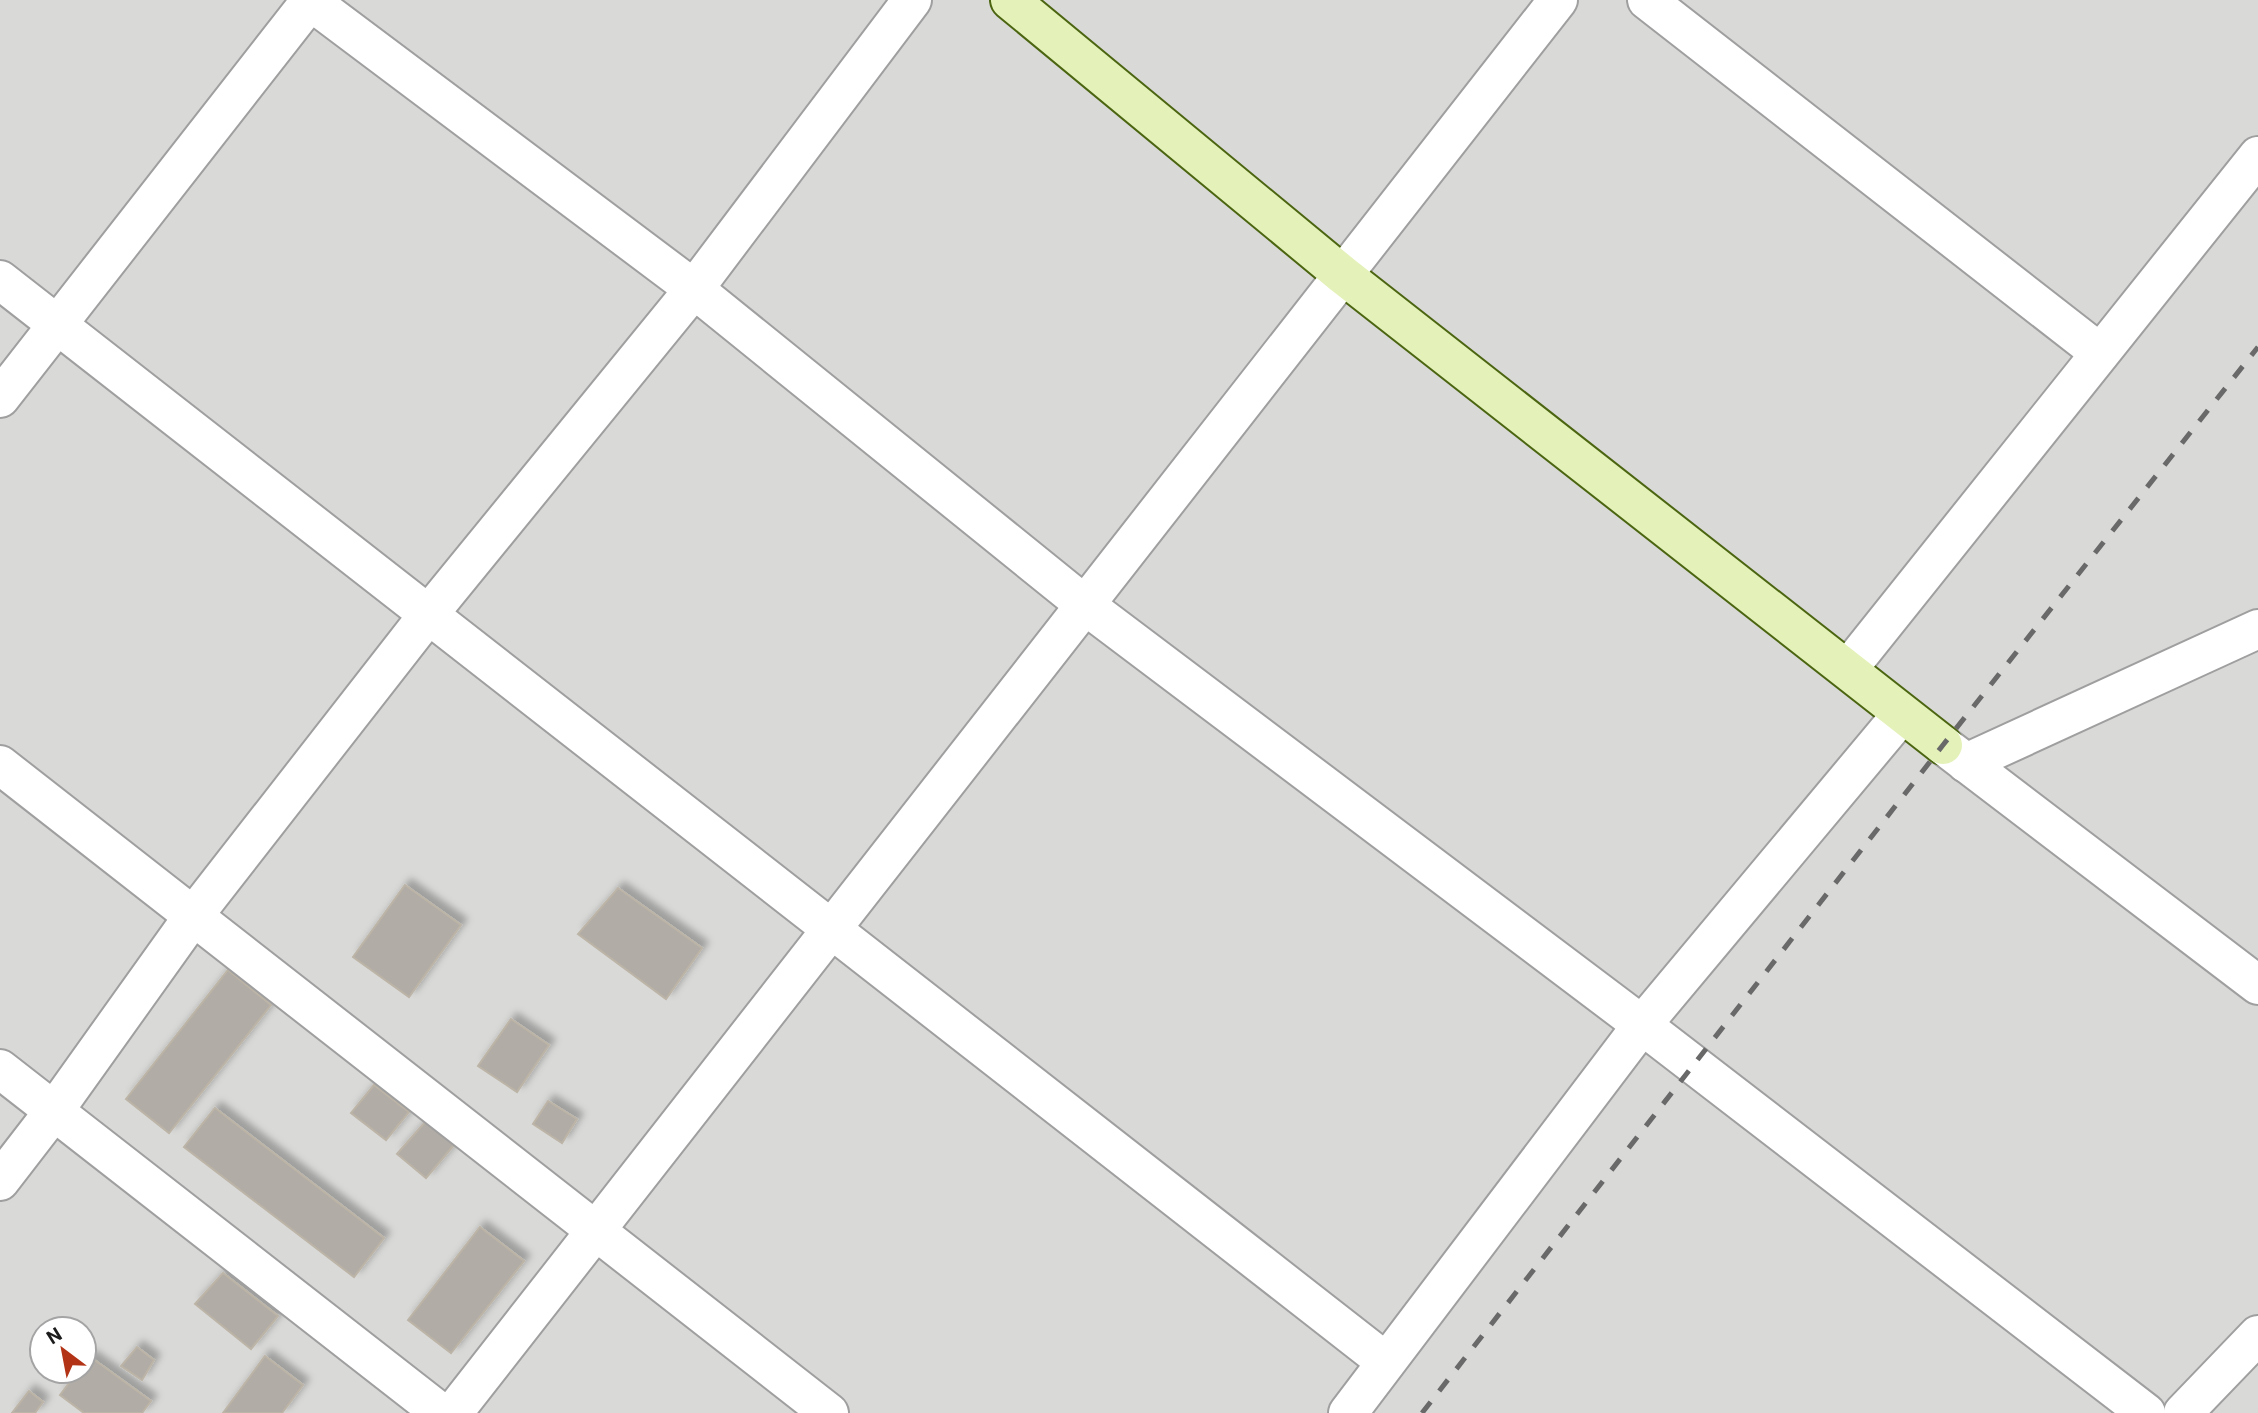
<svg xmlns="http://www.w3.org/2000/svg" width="2258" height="1413" font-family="Roboto,sans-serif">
<defs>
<filter id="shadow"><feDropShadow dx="6" dy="-6" stdDeviation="3.5" flood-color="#0004"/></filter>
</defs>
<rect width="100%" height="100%" fill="#eceae2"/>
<path fill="#d9d9d8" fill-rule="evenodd" d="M0,0H2258V1413H0ZM42,1329H84V1371H42Z"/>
<g fill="#b1aca5" stroke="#bcb4a6" stroke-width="2" filter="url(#shadow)">
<polygon points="405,885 461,925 409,997 353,957"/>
<polygon points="618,888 702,948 666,999 578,934"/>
<polygon points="228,970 271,1005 169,1133 126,1099"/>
<polygon points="511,1019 549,1045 517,1092 478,1066"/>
<polygon points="374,1085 409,1112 386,1140 351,1113"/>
<polygon points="548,1101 577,1119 562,1143 533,1124"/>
<polygon points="215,1108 384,1238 354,1277 184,1147"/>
<polygon points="426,1121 454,1145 426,1178 397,1154"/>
<polygon points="480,1227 524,1261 451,1353 408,1320"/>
<polygon points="223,1273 278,1316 251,1349 195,1304"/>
<polygon points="137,1347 154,1360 142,1380 121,1366"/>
<polygon points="89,1356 151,1401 142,1413 84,1413 60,1395 78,1371 84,1371 84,1362"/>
<polygon points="265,1356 303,1385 282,1413 223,1413"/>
<polygon points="29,1391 43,1402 35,1413 12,1413"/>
</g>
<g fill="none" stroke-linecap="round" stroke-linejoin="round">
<defs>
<g id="minor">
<polyline points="309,0 694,289 1085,605 1642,1025 2146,1413"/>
<polyline points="1647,0 2100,353"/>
<polyline points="0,280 1386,1362"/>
<polyline points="0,398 311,0"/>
<polyline points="1848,669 2258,156"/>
<polyline points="1966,763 2258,629"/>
<polyline points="0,765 829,1413"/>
<polyline points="0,1069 441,1413"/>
<polyline points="0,1181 54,1111 194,915 428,615 694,289 912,0"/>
<polyline points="453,1413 1558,0"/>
<polyline points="1348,1413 1642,1025 1902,714"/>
<polyline points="2183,1413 2258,1335"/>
</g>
<polyline id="tertiary" points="1943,745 2258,985"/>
<polyline id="secondary" points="1010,0 1343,275 1943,745"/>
</defs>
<use href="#minor" stroke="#9f9f9f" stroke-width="42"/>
<use href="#tertiary" stroke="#9f9f9f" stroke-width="42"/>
<use href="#secondary" stroke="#4b6510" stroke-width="42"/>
<use href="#minor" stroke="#fff" stroke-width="38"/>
<use href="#tertiary" stroke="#fff" stroke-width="38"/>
<use href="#secondary" stroke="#e4f2ba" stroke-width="38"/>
<polyline stroke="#696969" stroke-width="5" stroke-dasharray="14 14" stroke-linecap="butt" points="1422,1413 1943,745 2258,347"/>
</g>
<g transform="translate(63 1350) rotate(328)"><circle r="33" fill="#ffffff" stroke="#a4a4a4" stroke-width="2"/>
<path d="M0-5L12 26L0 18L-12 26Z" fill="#b23315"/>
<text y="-10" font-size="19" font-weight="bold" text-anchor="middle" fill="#1b1b1b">N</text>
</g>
</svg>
